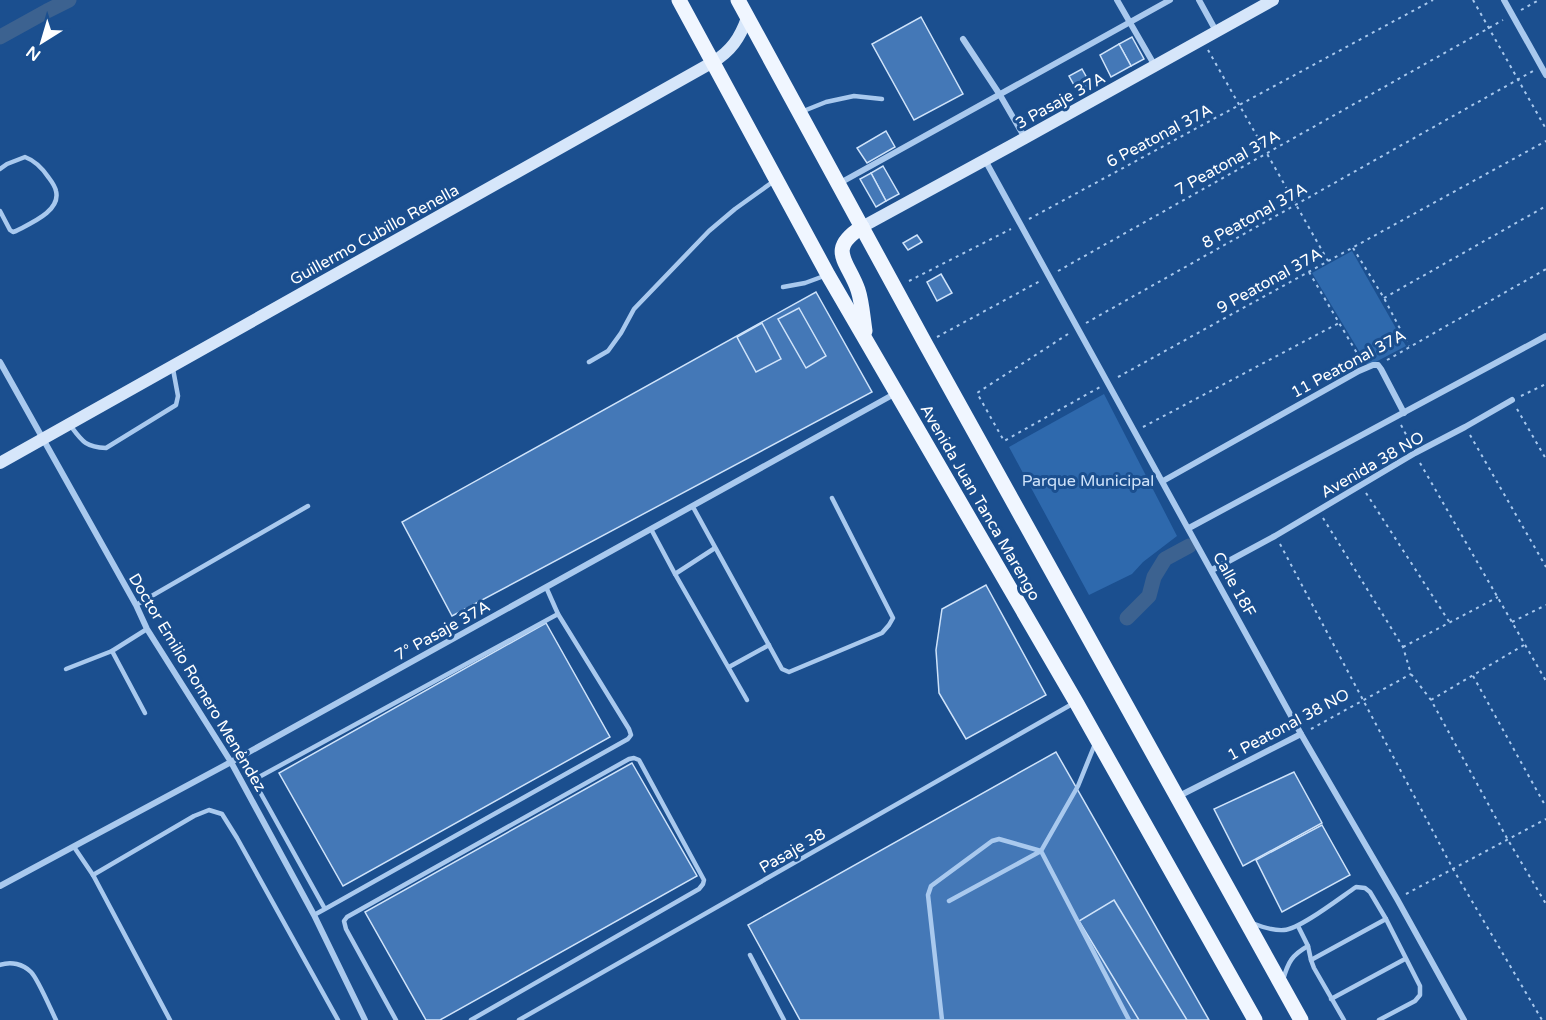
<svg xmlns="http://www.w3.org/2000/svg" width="1546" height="1020" font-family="'Varela Round',sans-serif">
<rect width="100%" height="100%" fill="#1b4f8f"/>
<g fill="#2e69ad">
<polygon points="1352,251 1406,346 1368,366 1312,273"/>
<polygon points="1104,394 1177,536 1143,562 1132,574 1089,595 1009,447"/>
</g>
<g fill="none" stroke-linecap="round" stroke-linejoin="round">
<g stroke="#3c6290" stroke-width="15">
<polyline points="0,37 47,11 69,0"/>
<polyline points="1127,618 1149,596 1154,577 1165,559 1189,546"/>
</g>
</g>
<g fill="#4478b7" stroke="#cfe3fa" stroke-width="1.5">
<polygon points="921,17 963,94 914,120 872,44"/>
<polygon points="1132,37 1144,59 1131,66 1119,44"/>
<polygon points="1119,44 1131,66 1111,77 1100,55"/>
<polygon points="1082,69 1092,87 1079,94 1069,76"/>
<polygon points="886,131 895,147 867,163 857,148"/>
<polygon points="883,166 899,194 886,201 871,173"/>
<polygon points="871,173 886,201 876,207 860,179"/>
<polygon points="917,235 922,242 908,250 903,243"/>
<polygon points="941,274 952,293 937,301 927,282"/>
<polygon points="816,292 872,392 452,616 402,522"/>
<polygon points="799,308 826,356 806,368 778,319"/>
<polygon points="762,323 781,359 756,372 737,337"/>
<polygon points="986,585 1046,695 966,739 939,693 936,650 942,609"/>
<polygon points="546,623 610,737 343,886 279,773"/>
<polygon points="1056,752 1209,1020 800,1020 748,925"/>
<polygon points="632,763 697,876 440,1020 426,1020 365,912"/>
<polygon points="1294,772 1322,823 1243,866 1214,809"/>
<polygon points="1322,825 1350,875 1282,912 1256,860"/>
<polygon points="1114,900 1187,1020 1139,1020 1079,921"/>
</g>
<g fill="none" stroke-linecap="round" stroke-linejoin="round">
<g stroke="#a9c9ee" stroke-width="2" stroke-dasharray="3 4.5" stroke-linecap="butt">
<polyline points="1473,0 1546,129"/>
<polyline points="1521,10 1539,0"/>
<polyline points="1208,50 1328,261"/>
<polyline points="1029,219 1433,0"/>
<polyline points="1353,248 1384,298 1409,346"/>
<polyline points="1058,271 1503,20"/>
<polyline points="1309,272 1361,360"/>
<polyline points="909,281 1011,229"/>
<polyline points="1384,298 1546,206"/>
<polyline points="1086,323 1533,71"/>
<polyline points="1068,334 977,393 1004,441 1100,387"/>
<polyline points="937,337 1040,281"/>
<polyline points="1387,360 1546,269"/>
<polyline points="1118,377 1546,141"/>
<polyline points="1521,396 1546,384"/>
<polyline points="1517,409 1546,459"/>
<polyline points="1401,425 1411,444"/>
<polyline points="1143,427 1339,323"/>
<polyline points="1470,435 1546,567"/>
<polyline points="1420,463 1546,681"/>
<polyline points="1366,493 1450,623"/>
<polyline points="1323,518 1403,647 1411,674 1431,700 1508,840 1546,904"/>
<polyline points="1280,544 1453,869 1542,1020"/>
<polyline points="1512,622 1546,605"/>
<polyline points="1403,647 1498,597"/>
<polyline points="1473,676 1546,807"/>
<polyline points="1431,700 1524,645"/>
<polyline points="1311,729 1411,674"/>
<polyline points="1406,894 1546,819"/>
</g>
<g stroke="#a9c9ee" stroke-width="4.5">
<polyline points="801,112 826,102 854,96 882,99"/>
<path d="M0,169L7,164L25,157C36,161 43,169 49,178C52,182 55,186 56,191C61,211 31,223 16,231L13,232L10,230L0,211"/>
<polyline points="783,287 805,283 824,276"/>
<polyline points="589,362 608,351 621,333 634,309 709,231 735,209 774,181"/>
<path d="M70,425C82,441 85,447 106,448L176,405L178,396L173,369"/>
<polyline points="693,507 782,669 789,672 882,633 889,625 893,618 832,498"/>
<polyline points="651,529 675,574 747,700"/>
<polyline points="675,574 715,548"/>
<polyline points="546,587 558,614"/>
<polyline points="136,605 308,506"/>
<polyline points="112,651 145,713"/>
<polyline points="729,667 769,645"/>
<polyline points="66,669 112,651 147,629"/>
<polyline points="1095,744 1078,786 1041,851 1129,1020"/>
<polyline points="74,847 93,875 170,1020"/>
<polyline points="93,875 194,816 209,810 222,814 237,838 338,1020"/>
<polyline points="314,915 325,909 628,739 631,735 629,729 558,614 259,777 255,783 325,909"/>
<path d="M1252,923C1262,927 1273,931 1284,930C1300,929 1341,897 1356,887L1365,888L1370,892L1386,919L1420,986V995L1415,1001L1379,1020"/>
<polyline points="1298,926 1308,946 1311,960 1314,968 1344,1020"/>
<polyline points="750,955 784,1020"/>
<polyline points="1311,960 1386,919"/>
<path d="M0,965C11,961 23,964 31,972C38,979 51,1010 56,1020"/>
<path d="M1283,980C1288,962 1292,955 1308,946"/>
<polyline points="1331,999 1405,959"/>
<polyline points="396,1020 346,929 344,921 347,917 629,759 634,758 639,760 704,880 703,884 699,889 471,1020"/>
<polyline points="519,1020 1074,703"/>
<polyline points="942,1020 928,895 931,886 992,841 999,839 1041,851 949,901"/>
</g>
<g stroke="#a9c9ee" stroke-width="6">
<polyline points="1117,0 1155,66"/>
<polyline points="1199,0 1216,31"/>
<polyline points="1504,0 1546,75"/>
<polyline points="963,39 1000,95 1025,138"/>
<polyline points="985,160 1301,734 1397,899 1464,1020"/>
<polyline points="840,183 1170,0"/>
<polyline points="0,362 136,605 147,629 231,762 314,915 365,1020"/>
<polyline points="1163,481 1359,371 1373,365 1378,365 1381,369 1404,413"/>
<polyline points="1189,528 1546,336"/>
<polyline points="1212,570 1275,536 1415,453 1465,427 1512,400"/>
<polyline points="1179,796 1301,734"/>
<polyline points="0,886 231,762 896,393"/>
</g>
<g stroke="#d6e6fa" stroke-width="12">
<polyline points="862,227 1025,138 1273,0"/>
<path d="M0,463L713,62C731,51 740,38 747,18"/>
</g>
<g stroke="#f0f6ff" stroke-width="15">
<polyline points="679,0 828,275 1076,702 1255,1020"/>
<polyline points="738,0 925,343 1301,1020"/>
<path d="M862,227C826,250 848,261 858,290C862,302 863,318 865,331"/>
</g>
</g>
<g text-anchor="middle" stroke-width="6" stroke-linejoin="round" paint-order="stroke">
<g font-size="16" fill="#fff" stroke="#1b4f8f">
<text transform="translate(1060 100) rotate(-29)" y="6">3 Pasaje 37A</text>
<text transform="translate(1159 135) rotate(-28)" y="6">6 Peatonal 37A</text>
<text transform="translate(1227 162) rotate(-29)" y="6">7 Peatonal 37A</text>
<text transform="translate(1254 215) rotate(-29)" y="6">8 Peatonal 37A</text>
<text transform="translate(374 234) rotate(-29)" y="6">Guillermo Cubillo Renella</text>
<text transform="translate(1269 280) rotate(-29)" y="6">9 Peatonal 37A</text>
<text transform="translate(1348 363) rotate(-28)" y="6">11 Peatonal 37A</text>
<text transform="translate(1372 464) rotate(-30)" y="6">Avenida 38 NO</text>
<text transform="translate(981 502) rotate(60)" y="6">Avenida Juan Tanca Marengo</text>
<text transform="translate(1235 584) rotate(61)" y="6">Calle 18F</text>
<text transform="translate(442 630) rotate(-29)" y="6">7° Pasaje 37A</text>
<text transform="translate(198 682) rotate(59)" y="6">Doctor Emilio Romero Menéndez</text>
<text transform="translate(1288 724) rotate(-28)" y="6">1 Peatonal 38 NO</text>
<text transform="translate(792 850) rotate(-30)" y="6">Pasaje 38</text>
</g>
<g font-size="16" fill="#cfe3fa" stroke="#1b4f8f">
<text x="1088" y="486">Parque Municipal</text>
</g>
</g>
<g transform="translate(42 42) rotate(217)" stroke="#1b4f8f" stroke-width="4.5" paint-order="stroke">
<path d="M0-4.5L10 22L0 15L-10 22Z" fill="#ffffff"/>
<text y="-9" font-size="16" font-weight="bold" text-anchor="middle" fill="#ffffff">N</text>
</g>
</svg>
